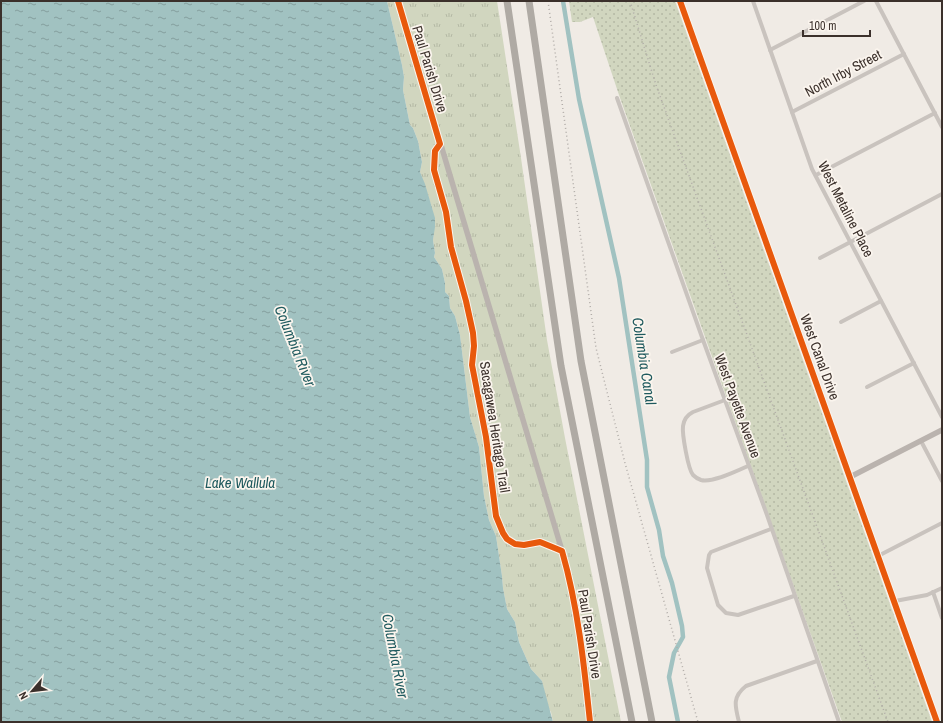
<svg xmlns="http://www.w3.org/2000/svg" width="943" height="723" font-family="'Archivo Narrow',sans-serif">
<defs>
<pattern id="grass-dots" width="8" height="8" patternUnits="userSpaceOnUse"><rect width="8" height="8" fill="#d1d6bf"/><path d="M2 2h.1M6 6h.1" fill="none" stroke="#b4b8a4" stroke-width="1.8" stroke-linecap="round"/></pattern>
<pattern id="park-tufts" width="24" height="20" patternUnits="userSpaceOnUse"><rect width="24" height="20" fill="#d1d6bf"/><path d="M3 7l-1-3M5 7V3M7 7l1-3M15 17l-1-3M17 17v-4M19 17l1-3" fill="none" stroke="#b4b8a4"/></pattern>
<pattern id="water-ripples" width="26" height="14" patternUnits="userSpaceOnUse"><rect width="26" height="14" fill="#a1c2c1"/><path d="M2 4q2-2 4 0t4 0M15 11q2-2 4 0t4 0" fill="none" stroke="#849e9d"/></pattern>
</defs>
<rect width="100%" height="100%" fill="#f0ebe5"/>
<polygon fill="url(#grass-dots)" points="569,1 675,1 932,722 842,722 619,95 593,17 580,22 572,22"/>
<polygon fill="url(#park-tufts)" points="387,1 497,1 521,158 547,340 565,438 621,722 553,722 551,712 547,706 542,681 531,669 519,642 515,622 507,609 503,588 502,576 496,536 489,520 484,496 479,447 470,417 460,335 455,316 450,308 449,296 445,292 445,283 442,269 434,257 435,253 433,240 434,231 432,208 420,172 422,162 418,141 413,128 410,125 403,90 404,77 402,65"/>
<polygon fill="url(#water-ripples)" points="1,1 387,1 402,65 404,77 403,90 410,125 413,128 418,141 422,162 420,172 425,184 435,218 435,227 433,240 435,253 434,257 442,269 445,283 445,292 449,296 450,308 455,316 460,335 470,417 479,447 484,496 489,520 496,536 502,576 503,588 507,609 515,622 519,642 531,669 542,681 553,722 1,722"/>
<g fill="none" stroke-linecap="round" stroke-linejoin="round">
<polyline stroke="#a1c2c1" stroke-width="4.5" points="563,1 579,99 619,278 647,460 647,487 659,530 663,556 672,583 682,626 683,637 674,653 669,677 678,722"/>
<g stroke="#c9c3be" stroke-width="4">
<polyline points="753,1 812,169 942,417"/>
<polyline points="876,1 942,127"/>
<polyline points="770,50 864,1"/>
<polyline points="617,98 703,340 767,515 839,722"/>
<polyline points="792,112 904,54"/>
<polyline points="816,175 935,113"/>
<polyline points="820,258 942,194"/>
<polyline points="841,322 881,301"/>
<polyline points="672,352 703,340"/>
<polyline points="867,387 914,363"/>
<path d="M725,400L693,412C687,415 684,419 683,426C682,434 688,469 693,475C695,477 698,479 701,480C712,483 737,471 748,466"/>
<polyline points="921,441 942,481"/>
<polyline points="771,529 711,552 709,555 707,568 718,605 726,613 738,615 794,596"/>
<polyline points="878,556 942,523"/>
<polyline points="933,592 942,618"/>
<polyline points="895,601 927,595 942,588"/>
<path d="M739,722C735,706 732,697 746,686L817,661"/>
</g>
<g stroke="#bab3ae" stroke-width="5.5">
<polyline points="398,1 566,564 579,625 590,722"/>
<polyline points="680,1 937,722"/>
<polyline points="850,477 942,430"/>
</g>
<g stroke="#afaaa4" stroke-width="7">
<polyline points="507,1 561,366 632,722"/>
<polyline points="529,1 581,361 652,722"/>
</g>
<g stroke="#b1aca8" stroke-width="1.5" stroke-dasharray="1 3" stroke-linecap="butt">
<polyline points="548,1 596,348 625,463 698,722"/>
<polyline points="630,1 656,85 888,722"/>
</g>
<defs>
<g id="cycleway">
<path d="M398,1L440,144L435,151L434,170L446,212L451,247L466,301L473,333L474,346L472,365L486,437L496,516L503,533L507,539L515,544L524,545L540,542L562,551C578,607 584,664 590,722"/>
<polyline points="680,1 937,722"/>
</g>
</defs>
<use href="#cycleway" stroke="#fbf5ee" stroke-width="8"/>
<use href="#cycleway" stroke="#e8590c" stroke-width="6"/>
</g>
<g text-anchor="middle" stroke-width="3.5" stroke-linejoin="round" paint-order="stroke">
<g font-size="14" fill="#3b302b" stroke="#fbf5ee">
<text transform="translate(430 69) rotate(73)" y="5">Paul Parish Drive</text>
<text transform="translate(843 73) rotate(-28)" y="5">North Irby Street</text>
<text transform="translate(846 209) rotate(63)" y="5">West Metaline Place</text>
<text transform="translate(820 357) rotate(70)" y="5">West Canal Drive</text>
<text transform="translate(738 406) rotate(70)" y="5">West Payette Avenue</text>
<text transform="translate(495 427) rotate(81)" y="5">Sacagawea Heritage Trail</text>
<text transform="translate(590 634) rotate(81)" y="5">Paul Parish Drive</text>
</g>
<g font-size="15" font-style="italic" fill="#1f5a5e" stroke="#fbf5ee">
<text transform="translate(295 346) rotate(68)" y="5">Columbia River</text>
<text transform="translate(644 361) rotate(81)" y="5">Columbia Canal</text>
<text x="240" y="488">Lake Wallula</text>
<text transform="translate(395 656) rotate(79)" y="5">Columbia River</text>
</g>
</g>
<rect width="943" height="723" fill="none" stroke="#3b302b" stroke-width="4"/>
<g transform="translate(32 691) rotate(242)" stroke="#fbf5ee" stroke-width="3" paint-order="stroke">
<path d="M0-3L7 15L0 10L-7 15Z" fill="#3b302b"/>
<text y="-6" font-size="11" font-weight="bold" text-anchor="middle" fill="#3b302b">N</text>
</g>
<path d="M803 30v6h67v-6" fill="none" stroke="#3b302b" stroke-width="2"/>
<text x="809" y="30" font-size="12" fill="#3b302b" stroke="#fbf5ee" stroke-width="3" paint-order="stroke">100 m</text>
</svg>
